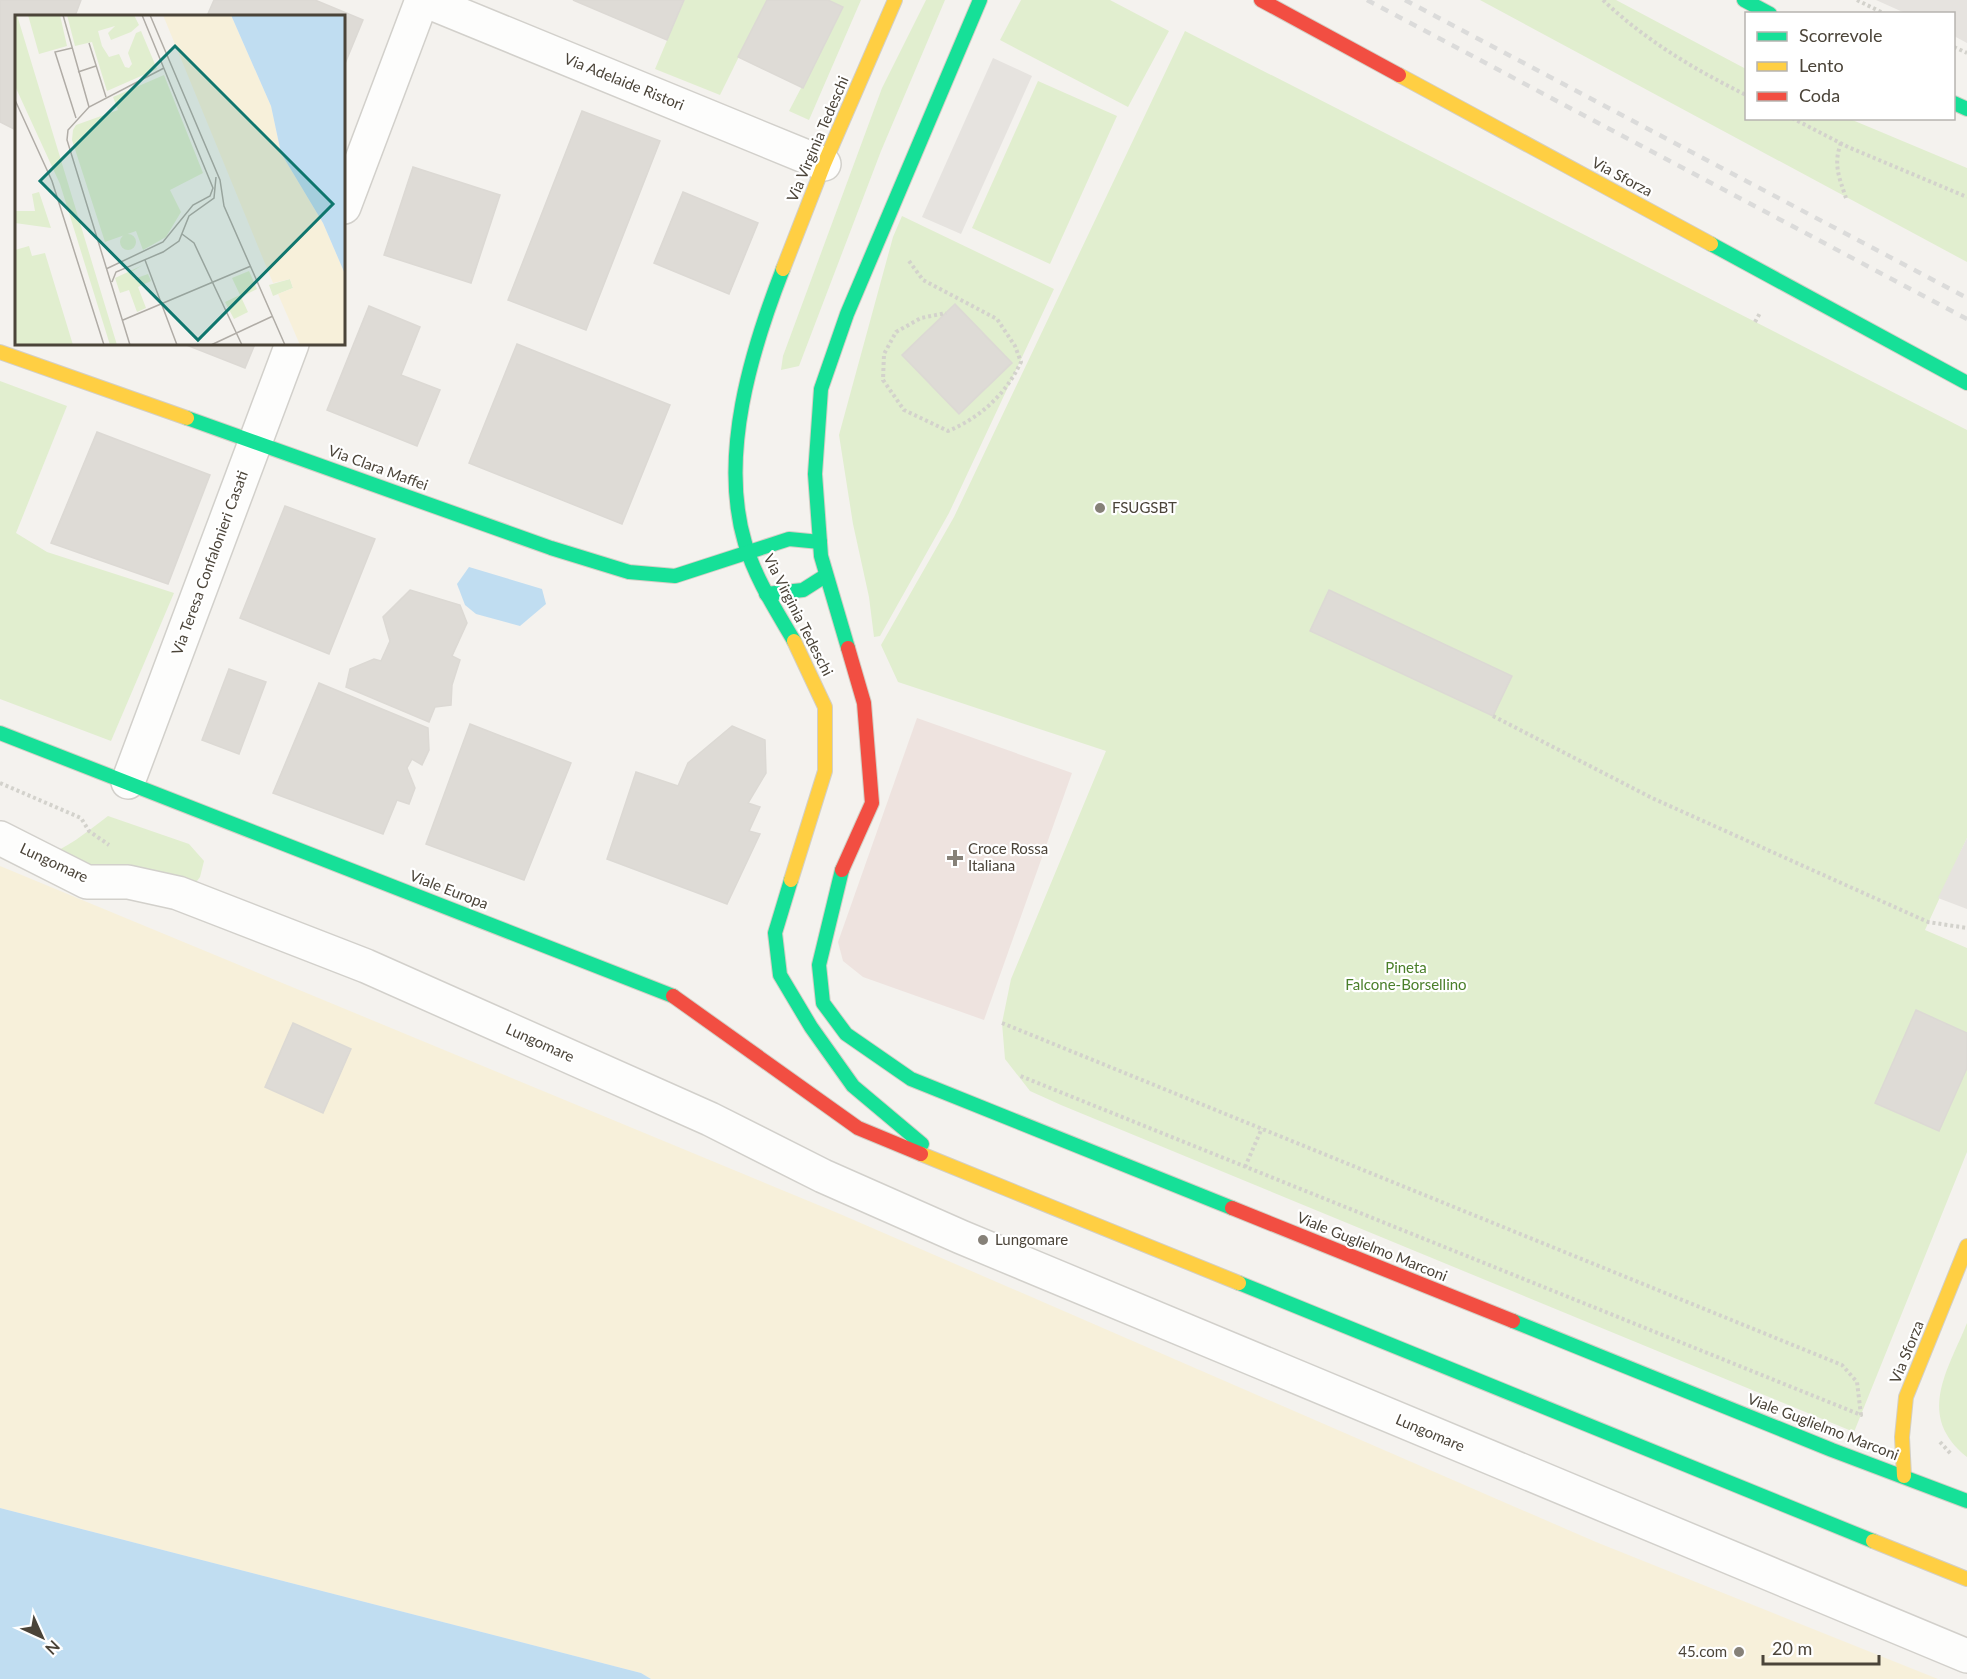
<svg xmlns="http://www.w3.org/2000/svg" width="1967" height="1679" font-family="Lato,sans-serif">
<rect width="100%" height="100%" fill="#f4f2ee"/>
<polygon fill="#eee3df" points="917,718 1072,773 984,1020 863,977 843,961 838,942"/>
<g fill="#e1eecf">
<polygon points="684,0 767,0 720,95 655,69"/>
<polygon points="828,0 861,0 809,120 789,111 843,8"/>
<polygon points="926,0 945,0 881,151 799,366 781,370 783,356 882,88"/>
<polygon points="1021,0 1110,0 1169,31 1128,107 1000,40"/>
<polygon points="1480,0 1616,0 1746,69 1746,118 1850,119 1967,168 1967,262"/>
<polygon points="1185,31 1967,430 1967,838 1925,930 1967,948 1967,1152 1854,1432 1061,1105 1030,1091 1005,1059 1002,1023 1011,979 1106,751 898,682 881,645 954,517"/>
<polygon points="1038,81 1117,116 1050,264 972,228"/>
<polygon points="902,216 1054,289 949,513 880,636 874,637 869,597 853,524 839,435 893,237"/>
<polygon points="0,381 67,406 16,533 47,552 174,593 111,741 0,699"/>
<path d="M108,816L189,844L204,861L200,877L194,885L42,858C67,848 86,833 108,816Z"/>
<path d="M1967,1323V1457C1916,1416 1947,1372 1967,1323Z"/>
</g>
<polygon fill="#f7f0da" points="0,866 840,1214 1596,1542 1938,1679 651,1679 641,1673 0,1508"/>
<g fill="#e6e3df">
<polygon points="1876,0 1967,0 1967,43 1954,36 1954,14 1905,13"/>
<polygon points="993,58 1032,76 961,234 922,217"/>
<polygon points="1967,838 1967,909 1938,898"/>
</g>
<g fill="#c0ddf1">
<polygon points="469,567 542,589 546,604 520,626 476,614 465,605 457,584"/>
<polygon points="0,1508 641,1673 651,1679 0,1679"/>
</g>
<g fill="#dedbd6" stroke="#dcd9d4" stroke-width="1.5">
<polygon points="0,0 81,0 75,16 16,16 16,130 0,122"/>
<polygon points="214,0 315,0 363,20 344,66 344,16 207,16"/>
<polygon points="573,0 684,0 667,40"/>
<polygon points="767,0 828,0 843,7 803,88 738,57"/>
<polygon points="582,111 660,141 586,330 508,300"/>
<polygon points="413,167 500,195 471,283 384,255"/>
<polygon points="683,192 758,223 729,294 654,263"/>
<polygon points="955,304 1012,363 959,414 902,355"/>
<polygon points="369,306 420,327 401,375 440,390 417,446 327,410"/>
<polygon points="184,344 255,344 245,368"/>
<polygon points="517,344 670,405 622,524 469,463"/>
<polygon points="97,432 210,475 168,584 51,543"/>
<polygon points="285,506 375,539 329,654 240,618"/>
<polygon points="410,590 460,605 467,623 452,656 460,660 452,685 451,705 435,707 429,722 346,687 350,669 374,659 381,661 390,641 383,617"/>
<polygon points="1329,590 1512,676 1493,716 1310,631"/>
<polygon points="229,669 266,682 239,754 202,740"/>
<polygon points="319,683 428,728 429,750 422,765 412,759 407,768 415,788 409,804 397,800 383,834 273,793"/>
<polygon points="470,724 571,763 524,880 426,844"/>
<polygon points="732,726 765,740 766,773 748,803 760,807 749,831 760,834 727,904 607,859 636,772 678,786 688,763"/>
<polygon points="1916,1010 1967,1033 1967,1068 1939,1131 1875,1103"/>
<polygon points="293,1023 351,1049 323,1113 265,1087"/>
</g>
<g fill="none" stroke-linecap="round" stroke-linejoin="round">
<defs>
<g id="street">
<polyline points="424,0 824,164"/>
<polyline points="344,207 422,0"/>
<polyline points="128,782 292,344"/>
<polyline points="0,838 87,882 128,882 178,893 366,966 710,1119 823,1176 961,1237 1967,1656"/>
</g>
<g id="fast">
<polyline points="1744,0 1770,14"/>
<polyline points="1954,103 1967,109"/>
<polyline points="1711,244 1967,383"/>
<path d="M783,269C751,351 719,456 745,543C755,578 776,610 794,641"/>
<polyline points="187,418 551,548 629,572 675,576 789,539 820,542"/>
<polyline points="766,594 803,590 825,576"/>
<polyline points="848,648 821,556 815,474 821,389 847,314 980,0"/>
<polyline points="0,733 673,996"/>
<polyline points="842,870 819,965 823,1003 846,1034 911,1079 1232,1208"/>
<polyline points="791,880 775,933 780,975 811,1027 853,1086 922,1144"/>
<polyline points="1239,1283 1873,1541"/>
<polyline points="1513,1321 1832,1450 1967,1501"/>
</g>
<g id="slow">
<polyline points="1399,75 1711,244"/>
<polyline points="783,269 824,164 895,0"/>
<polyline points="0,352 187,418"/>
<polyline points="791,880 825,771 825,707 794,641"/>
<polyline points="921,1154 1239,1283"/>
<polyline points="1904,1476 1902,1437 1906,1397 1967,1246"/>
<polyline points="1873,1541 1967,1579"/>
</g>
<g id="jam">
<polyline points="1261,0 1399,75"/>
<polyline points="842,870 872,803 864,703 848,648"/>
<polyline points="673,996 858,1128 921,1154"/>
<polyline points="1232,1208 1513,1321"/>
</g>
</defs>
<use href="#street" stroke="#d2d0cb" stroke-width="36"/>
<use href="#fast" stroke="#d3cfc5" stroke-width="16"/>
<use href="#slow" stroke="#d3cfc5" stroke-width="16"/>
<use href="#jam" stroke="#d3cfc5" stroke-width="16"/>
<g stroke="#d3d2cc" stroke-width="4" stroke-dasharray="3 3" stroke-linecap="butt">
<path d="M1603,0C1646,41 1694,69 1746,95"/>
<polyline points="1857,0 1885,14"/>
<polyline points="1954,47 1967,53"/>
<polyline points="1792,118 1848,147 1967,197"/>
<path d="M1841,143C1833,164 1839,177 1846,198"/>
<path d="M909,261L923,280L997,319L1015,346L1021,362C1006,394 980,418 948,431L904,410L883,380L884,354L896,332L921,318L946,313"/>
<polyline points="1755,322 1760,313"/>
<polyline points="1493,716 1652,798 1928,922 1967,928"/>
<polyline points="0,783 81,818 89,831 109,845"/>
<polyline points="1002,1023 1842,1365 1857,1382 1861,1415 1018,1075"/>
<polyline points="1245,1167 1262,1128"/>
<polyline points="1940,1442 1951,1454"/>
</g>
<use href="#street" stroke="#fdfdfc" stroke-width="33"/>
<use href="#fast" stroke="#16e098" stroke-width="14"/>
<use href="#slow" stroke="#ffcf43" stroke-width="14"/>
<use href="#jam" stroke="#f24e42" stroke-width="14"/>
<g stroke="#dbdbda" stroke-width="4.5" stroke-dasharray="8 8" stroke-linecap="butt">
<polyline points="1367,0 1967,319"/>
<polyline points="1405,0 1967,298"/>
</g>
</g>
<g fill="#868178" stroke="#fff" stroke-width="2">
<circle cx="1100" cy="508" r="6"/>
<path d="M952 849h6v6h6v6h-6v6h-6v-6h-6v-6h6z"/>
<circle cx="983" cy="1240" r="6"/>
<circle cx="1739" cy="1652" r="6"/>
</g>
<g text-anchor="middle" stroke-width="4.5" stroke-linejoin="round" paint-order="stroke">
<g font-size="15" fill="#4b4439" stroke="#fff">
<text transform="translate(624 82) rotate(22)" y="5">Via Adelaide Ristori</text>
<text transform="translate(818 139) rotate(-67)" y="5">Via Virginia Tedeschi</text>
<text transform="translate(1622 177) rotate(28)" y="5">Via Sforza</text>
<text transform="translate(378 468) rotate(20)" y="5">Via Clara Maffei</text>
<text transform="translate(210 563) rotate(-70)" y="5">Via Teresa Confalonieri Casati</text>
<text transform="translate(798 615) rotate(63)" y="5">Via Virginia Tedeschi</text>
<text transform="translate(54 863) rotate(25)" y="5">Lungomare</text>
<text transform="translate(449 890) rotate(21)" y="5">Viale Europa</text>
<text transform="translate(540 1043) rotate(24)" y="5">Lungomare</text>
<text transform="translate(1372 1247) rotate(22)" y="5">Viale Guglielmo Marconi</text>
<text transform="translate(1907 1352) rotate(-68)" y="5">Via Sforza</text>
<text transform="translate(1823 1427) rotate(21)" y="5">Viale Guglielmo Marconi</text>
<text transform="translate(1430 1433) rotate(23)" y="5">Lungomare</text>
</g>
<g font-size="15" fill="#4b4439" stroke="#fff" text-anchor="start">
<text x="1112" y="513">FSUGSBT</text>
<text x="968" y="854">Croce Rossa<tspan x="968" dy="17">Italiana</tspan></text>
<text x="995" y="1245">Lungomare</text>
<text x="1727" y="1657" text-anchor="end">45.com</text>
</g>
<g font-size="15" fill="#4a7f2a" stroke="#fff">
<text x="1406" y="973">Pineta<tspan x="1406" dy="17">Falcone-Borsellino</tspan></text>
</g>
</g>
<g transform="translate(15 15)">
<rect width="330" height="330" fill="#f4f2ee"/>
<path d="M0,0H2L102,330H95L45,169L0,71ZM13,0H45L52,31L24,39ZM52,0H119L124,10L116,17L96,25L93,18L100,11L83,16L87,31L94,42L104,39L110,52L114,53L117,49L113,38L121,18L126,16L142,54L92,76L77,27L60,31ZM149,60L188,158L155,175L166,197L151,222L128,235L121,216L90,227L57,125L58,115L61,110L103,95L98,82ZM24,177L36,213L0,208V196H20L17,179ZM105 227a8 8 0 1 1 16 0a8 8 0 1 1-16 0ZM14,231L17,241L30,238L58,330H0V235ZM128,250L116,257L119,264L133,259L136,266L123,272L131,293L122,297L114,275L105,278L100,263ZM234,256L242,274L226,282L233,297L219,304L210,287L225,280L217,263ZM275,264L278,273L258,281L254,270Z" fill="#e1eecf"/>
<path d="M148,0H216L256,91L266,138L308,208L330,259V330H285L263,279L278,273L275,264L258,268Z" fill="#f7f0da"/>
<path d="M216,0H330V259L308,208L266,138L256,91Z" fill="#c0ddf1"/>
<path fill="none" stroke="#b0aca6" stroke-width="1.5" d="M48,0L74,92M135,0L205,165L209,191L270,330M74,28L91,82M57,33L40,37L61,103M63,57L81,51M0,85L37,166L89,330M167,219L179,228L227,330M130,245L162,330M91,254L148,227L178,190L195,181L198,173L127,0M97,267L101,257L148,237L164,226L174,201L199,183L201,162M108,305L236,251M115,330L52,125L53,115L74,92L149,53M196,330L258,301"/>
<path fill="#0f766e" fill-opacity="0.15" stroke="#0f766e" stroke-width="3" d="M160,31L318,189L183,325L25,166Z"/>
<rect width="330" height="330" fill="none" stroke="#4b4439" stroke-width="3"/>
</g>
<rect x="1745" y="12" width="210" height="108" fill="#ffffff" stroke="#b7b4b0" stroke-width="1.5"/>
<rect x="1757" y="32" width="30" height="9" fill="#16e098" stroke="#b7b4b0" stroke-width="1.5"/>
<text x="1799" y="42" font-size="18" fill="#4b4439">Scorrevole</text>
<rect x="1757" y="62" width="30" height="9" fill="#ffcf43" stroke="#b7b4b0" stroke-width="1.5"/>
<text x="1799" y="72" font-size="18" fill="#4b4439">Lento</text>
<rect x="1757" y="92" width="30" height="9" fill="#f24e42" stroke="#b7b4b0" stroke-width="1.5"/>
<text x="1799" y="102" font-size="18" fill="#4b4439">Coda</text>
<g transform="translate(42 1637) rotate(135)" stroke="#ffffff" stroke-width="4.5" paint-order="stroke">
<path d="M0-4.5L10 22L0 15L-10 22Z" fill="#4b4439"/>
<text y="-9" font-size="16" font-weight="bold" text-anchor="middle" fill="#4b4439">N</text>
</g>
<path d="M1763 1655v9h116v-9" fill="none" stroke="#4b4439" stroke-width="3"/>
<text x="1772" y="1655" font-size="18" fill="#4b4439" stroke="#ffffff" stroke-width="4.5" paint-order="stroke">20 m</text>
</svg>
